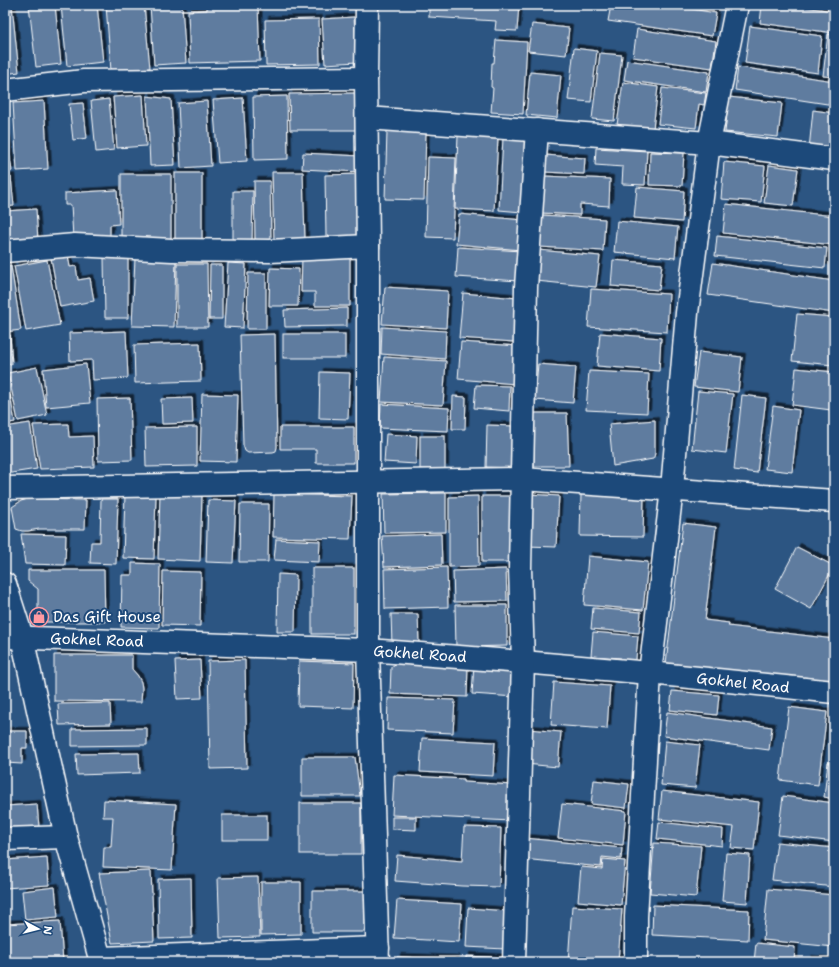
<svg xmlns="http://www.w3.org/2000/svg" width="839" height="967" font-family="'Shantell Sans',sans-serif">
<defs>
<filter id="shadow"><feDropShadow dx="3.5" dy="-3.5" stdDeviation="0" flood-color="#0009"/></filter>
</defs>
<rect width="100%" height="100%" fill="#2c5582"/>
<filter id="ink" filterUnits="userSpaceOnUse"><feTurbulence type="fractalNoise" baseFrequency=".025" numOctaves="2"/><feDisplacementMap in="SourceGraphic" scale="8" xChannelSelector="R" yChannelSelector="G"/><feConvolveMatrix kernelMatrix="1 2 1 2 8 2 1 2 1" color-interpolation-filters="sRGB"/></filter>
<g filter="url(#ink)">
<g fill="#5e7c9f" stroke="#fff" filter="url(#shadow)">
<polygon points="29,5 55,5 61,64 36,67"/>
<polygon points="61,5 97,5 103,62 67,66"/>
<polygon points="106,5 144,5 150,68 111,71"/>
<polygon points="150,5 182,5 186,63 154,65"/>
<polygon points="207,5 258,5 260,61 190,63 188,11 207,10"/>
<polygon points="429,5 519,5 517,31 495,30 496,21 429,17"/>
<polygon points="611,5 668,5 716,13 712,36 608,21"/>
<polygon points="698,5 722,5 722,9"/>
<polygon points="762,5 804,5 804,7 834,11 834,33 760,23"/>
<polygon points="12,6 19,72 5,74 5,7"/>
<polygon points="354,17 357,62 325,64 322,19"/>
<polygon points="319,19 320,64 266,65 265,20"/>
<polygon points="532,24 569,28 566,55 528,51"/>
<polygon points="750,26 822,36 818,73 745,63"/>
<polygon points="637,29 716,41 712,68 633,57"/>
<polygon points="828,34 834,35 834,77 823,76"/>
<polygon points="496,40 527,42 523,114 491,112 493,88 491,87 492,63 494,63"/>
<polygon points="574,48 597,51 591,102 568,100"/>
<polygon points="600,53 622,55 614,121 592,119"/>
<polygon points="627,60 709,72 706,92 624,80"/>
<polygon points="738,67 834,81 834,105 735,90"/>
<polygon points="530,72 561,75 557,118 526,115"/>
<polygon points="623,82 658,87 653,129 617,125"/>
<polygon points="662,88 706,93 704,105 699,104 696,128 658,124"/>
<polygon points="357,93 357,130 290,130 289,94"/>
<polygon points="143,95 146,146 117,148 113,97"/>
<polygon points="147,96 171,99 175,165 150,166"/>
<polygon points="287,96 288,159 254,160 253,97"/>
<polygon points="729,97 782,103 778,137 725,132"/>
<polygon points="243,98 247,161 218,163 213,100"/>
<polygon points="109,99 114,150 96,152 91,101"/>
<polygon points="44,101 48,169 17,171 13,103"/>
<polygon points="207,101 211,166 181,168 178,103"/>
<polygon points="83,103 87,138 73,140 69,104"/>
<polygon points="813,110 834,113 834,151 809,149"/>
<polygon points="5,128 12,171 5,173"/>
<polygon points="387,131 426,132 424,200 385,199"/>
<polygon points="458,136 498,138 494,211 455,209"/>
<polygon points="503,138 526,139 522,212 499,210"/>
<polygon points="596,148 647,151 645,185 622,184 623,167 595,165"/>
<polygon points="650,152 684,153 682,186 649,185"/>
<polygon points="303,153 361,156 360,172 302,169"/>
<polygon points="545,155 585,158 584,174 544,172"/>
<polygon points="428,157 456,158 453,238 426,237"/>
<polygon points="724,162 765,166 761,202 721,199"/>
<polygon points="769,165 798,169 793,206 764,203"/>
<polygon points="272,172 303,172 305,240 274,241"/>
<rect x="175" y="173" width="27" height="70"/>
<rect x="121" y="174" width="50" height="68"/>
<polygon points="361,174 361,237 326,237 325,175"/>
<polygon points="544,176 610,179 609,206 580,204 580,215 542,213"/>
<polygon points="11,177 14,206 5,207 5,178"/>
<polygon points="254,181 270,181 271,240 255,240"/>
<polygon points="637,187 684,191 682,222 634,218"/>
<polygon points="117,190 119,224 110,225 110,236 73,237 71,205 65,205 65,193"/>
<polygon points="233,191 253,191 252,244 233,244"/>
<polygon points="726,204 834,216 834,245 723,233"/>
<polygon points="36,209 38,241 5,243 5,211"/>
<polygon points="459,214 523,220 521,250 456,244"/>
<polygon points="542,215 605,219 603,251 540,247"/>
<polygon points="617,221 678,227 675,258 614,252"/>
<polygon points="717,236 827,248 825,268 715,256"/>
<polygon points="458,247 521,251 519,281 456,277"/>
<polygon points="539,250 600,256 596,287 536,281"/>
<polygon points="68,255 70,267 76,266 78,280 90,278 94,301 60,307 51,258"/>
<polygon points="302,257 350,257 350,306 315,306 315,292 301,292"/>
<polygon points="104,258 128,258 128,318 105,318"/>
<polygon points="135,258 176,260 174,327 132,326"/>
<polygon points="47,260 60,325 26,331 14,266"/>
<polygon points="613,260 662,264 659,290 611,286"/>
<polygon points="228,263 246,264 243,328 224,327"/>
<polygon points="713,263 834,281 834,313 708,295"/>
<polygon points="177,264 207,264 208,327 177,327"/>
<polygon points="210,265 222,265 222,319 209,319"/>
<polygon points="5,266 11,266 21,330 5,332"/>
<polygon points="270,268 299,269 298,306 269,306"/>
<polygon points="248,273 266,273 266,329 247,329"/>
<polygon points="385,287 448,291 446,328 382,324"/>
<polygon points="591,289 669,294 667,332 588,327"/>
<polygon points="463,293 517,298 514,342 459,338"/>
<polygon points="347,308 347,326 285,327 284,310"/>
<polygon points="797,314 834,317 834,355 833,365 792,361"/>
<polygon points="382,327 446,331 445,359 381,354"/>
<polygon points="126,331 128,378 93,380 92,360 70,361 69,333"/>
<polygon points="600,333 661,338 659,371 597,366"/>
<polygon points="275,334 277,447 276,451 273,452 248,453 245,451 243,445 240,335"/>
<rect x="283" y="334" width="62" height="24"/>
<polygon points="10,335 12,364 5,364 5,336"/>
<polygon points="461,342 518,346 515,384 458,379"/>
<polygon points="200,343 201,381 135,383 134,345"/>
<polygon points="699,352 742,357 738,392 694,387"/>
<polygon points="384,357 446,361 443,405 381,402"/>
<polygon points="86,364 90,403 46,407 43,369"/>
<polygon points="538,364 576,367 573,403 535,400"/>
<polygon points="37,367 47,415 18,421 8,373"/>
<polygon points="796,368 834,372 834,388 831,410 792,405"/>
<polygon points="589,371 649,374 647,413 586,410"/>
<polygon points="320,372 350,373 348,419 319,418"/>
<polygon points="476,385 510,386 509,411 474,408"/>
<polygon points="698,391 733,394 726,453 692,449"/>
<polygon points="202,394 238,395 236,462 200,461"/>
<polygon points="10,395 15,422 5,424 5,396"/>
<polygon points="742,395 766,398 757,473 734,470"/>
<polygon points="453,396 466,397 465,429 452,429"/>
<polygon points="130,398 132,460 98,461 97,399"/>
<polygon points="192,398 193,423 162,424 161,399"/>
<polygon points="381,404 449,408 448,431 380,428"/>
<polygon points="773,406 799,410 792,472 765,469"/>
<polygon points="533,413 567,413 569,466 534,466"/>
<polygon points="655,420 655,453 654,457 653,459 613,466 609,424"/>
<polygon points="30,423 37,469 5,474 5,427"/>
<polygon points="68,424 69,437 93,436 94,467 40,469 33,425"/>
<polygon points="487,425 515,426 514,468 486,467"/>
<polygon points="197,427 197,466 146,467 145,428"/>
<polygon points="280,427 354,427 354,463 316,463 316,449 280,449"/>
<polygon points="386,434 417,436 416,464 384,462"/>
<rect x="420" y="436" width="25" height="33"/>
<polygon points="446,493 446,532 384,533 383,494"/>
<polygon points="125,494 156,496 154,559 123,558"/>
<polygon points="160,494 202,495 200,561 158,559"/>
<polygon points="274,494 352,496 350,539 273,537"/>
<polygon points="529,494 559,496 556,547 527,546"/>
<polygon points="581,494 644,495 643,537 580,536"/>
<polygon points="478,496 479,566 449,567 449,497"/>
<rect x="482" y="496" width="28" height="66"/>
<polygon points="28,499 86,500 85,529 39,529 28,531 22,531 16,529 12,507 21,501"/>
<polygon points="101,499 118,499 116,564 90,563 91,542 100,542"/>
<polygon points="208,500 236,501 233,563 206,562"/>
<polygon points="240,504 269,504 268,562 239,562"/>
<polygon points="683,523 716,527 705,620 729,623 728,626 834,639 834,683 666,663"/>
<polygon points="21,534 66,535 65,565 25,564"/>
<polygon points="441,534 442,565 384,567 382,536"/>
<polygon points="276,539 320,541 319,562 274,560"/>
<polygon points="797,547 834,566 811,609 775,589"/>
<polygon points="588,556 648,562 643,610 584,605"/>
<polygon points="132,563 160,564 159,628 121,627 122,575 132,575"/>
<polygon points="447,567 448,607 385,609 384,569"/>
<rect x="312" y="568" width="42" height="66"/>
<polygon points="506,569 507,601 454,602 453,571"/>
<polygon points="28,570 104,570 105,622 38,622 38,589 28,581"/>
<polygon points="163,571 201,572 200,626 162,625"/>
<polygon points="278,574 296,575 295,632 277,632"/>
<polygon points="455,605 507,605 507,646 456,647"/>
<polygon points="593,608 641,612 639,633 591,629"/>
<polygon points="391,614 418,614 419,644 392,645"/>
<polygon points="593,632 638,636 635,670 620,669 621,658 591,656"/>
<polygon points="54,655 132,655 132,669 138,676 141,682 142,688 141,702 54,701"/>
<polygon points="200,660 202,698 177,699 175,661"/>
<polygon points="245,660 247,768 210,769 208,661"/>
<polygon points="299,661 354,663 353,708 298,706"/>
<polygon points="398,662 468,665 467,697 390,694 391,667"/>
<polygon points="474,665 518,668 515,697 472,694"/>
<polygon points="554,682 610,686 607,729 551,725"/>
<polygon points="672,691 719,695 717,715 670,710"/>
<polygon points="388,698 455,700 453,733 387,730"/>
<polygon points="110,703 111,724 59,725 58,704"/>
<polygon points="789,707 827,712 818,785 780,780"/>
<polygon points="667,712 772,727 769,750 664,736"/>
<polygon points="147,728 147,745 72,746 72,729"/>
<polygon points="528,729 561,732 558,767 525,764"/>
<polygon points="5,731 27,731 27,748 22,748 22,764 5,763"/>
<polygon points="422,738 495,742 493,776 420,772"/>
<polygon points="665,741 700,745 695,788 661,785"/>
<polygon points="139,753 140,773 77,775 76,754"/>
<polygon points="302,757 355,757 360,796 302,796"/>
<polygon points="828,762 834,762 834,799 824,797"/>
<polygon points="394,775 464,779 464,782 513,785 511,821 392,815"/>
<polygon points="594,780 629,784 626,808 591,804"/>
<polygon points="662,791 759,802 754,850 731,848 734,827 659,819"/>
<polygon points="783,796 834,803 834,842 778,835"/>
<polygon points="104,800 176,804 172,870 103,867 104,847 111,847 113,817 103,817"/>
<rect x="300" y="803" width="61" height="51"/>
<polygon points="37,804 39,827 5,829 5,806"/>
<polygon points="562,804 626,811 623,845 558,838"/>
<rect x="222" y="815" width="45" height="25"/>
<polygon points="392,817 416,817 416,830 392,829"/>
<polygon points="659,822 723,829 722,846 657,839"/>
<polygon points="464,827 501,828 499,887 462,886 395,881 397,855 462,861"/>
<polygon points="525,838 622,848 621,859 602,857 601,867 523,859"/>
<polygon points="777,842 834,848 834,887 772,880"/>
<polygon points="654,843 701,846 696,897 650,893"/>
<polygon points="726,853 750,855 747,903 722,901"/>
<polygon points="47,857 49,885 5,888 5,860"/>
<polygon points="603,859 625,861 621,905 578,901 581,867 602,869"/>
<polygon points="151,871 154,941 112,943 99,873"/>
<polygon points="258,877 260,937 220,938 218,878"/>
<polygon points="191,878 192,938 159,939 158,879"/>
<polygon points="261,882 301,882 301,934 261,935"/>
<polygon points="55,887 58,917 25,920 22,891"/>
<polygon points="768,889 834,895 834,947 763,940"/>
<polygon points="312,891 366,891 365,932 312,932"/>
<polygon points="397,900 462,904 459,942 394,938"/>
<polygon points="653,905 749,910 748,940 652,935"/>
<polygon points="572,906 622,909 618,962 568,962"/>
<polygon points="468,908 507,911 505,949 466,947"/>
<polygon points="60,921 63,962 5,962 5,924"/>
<polygon points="756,943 795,947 794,962 754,962"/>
<polygon points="466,956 507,958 506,962 466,962"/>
<polygon points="397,957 456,959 456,962 397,962"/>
<polygon points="808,959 834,961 834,962 808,962"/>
</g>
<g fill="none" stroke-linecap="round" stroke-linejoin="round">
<defs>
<g id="minor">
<polyline points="367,5 366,78 368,246 368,650 378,962"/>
<polyline points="5,90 84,81 366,78"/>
<polyline points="367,118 709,143 834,159"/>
<polyline points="5,251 75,245 172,250 270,251 368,246"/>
<polyline points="5,488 522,479 834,501"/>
<polyline points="5,584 22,637 66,837 101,962"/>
<polyline points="5,637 368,650 523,662 650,673 834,692"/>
<polyline points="5,839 66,837"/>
<polyline points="100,958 378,948"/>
<polyline points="514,962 523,662 520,568 526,287 537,130"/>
<polyline points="636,962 636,917 650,673 672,489 687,313 709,143 737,5"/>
</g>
</defs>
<use href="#minor" stroke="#fff" stroke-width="25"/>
<use href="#minor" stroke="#1f4a7a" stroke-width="22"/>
</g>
</g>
<defs>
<symbol id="shop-ring" viewBox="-11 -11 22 22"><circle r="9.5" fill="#1f4a7a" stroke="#ff9aa2" stroke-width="1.5"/><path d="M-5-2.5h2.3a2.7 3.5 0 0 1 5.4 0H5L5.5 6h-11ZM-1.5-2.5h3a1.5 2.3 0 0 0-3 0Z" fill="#ff9aa2"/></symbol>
</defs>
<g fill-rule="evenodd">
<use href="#shop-ring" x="28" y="606" width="22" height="22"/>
</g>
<g text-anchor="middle" stroke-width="4" stroke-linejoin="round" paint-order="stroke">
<g font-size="15" fill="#fff" stroke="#1f4a7a" text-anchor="start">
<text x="53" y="622">Das Gift House</text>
</g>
<g font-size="15" fill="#fff" stroke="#1f4a7a">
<text transform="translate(97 640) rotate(2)" y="5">Gokhel Road</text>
<text transform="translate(420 654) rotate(4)" y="5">Gokhel Road</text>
<text transform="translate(743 683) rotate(6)" y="5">Gokhel Road</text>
</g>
</g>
<rect width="839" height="967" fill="none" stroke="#1f4a7a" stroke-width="20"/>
<rect x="10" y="10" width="819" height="947" fill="none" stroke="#fff" stroke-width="1.5" filter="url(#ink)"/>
<g transform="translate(38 929) rotate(97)" stroke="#1f4a7a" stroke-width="3" paint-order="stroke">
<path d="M0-3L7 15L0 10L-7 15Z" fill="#ffffff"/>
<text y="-6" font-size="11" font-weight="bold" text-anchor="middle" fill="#ffffff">N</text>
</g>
</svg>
